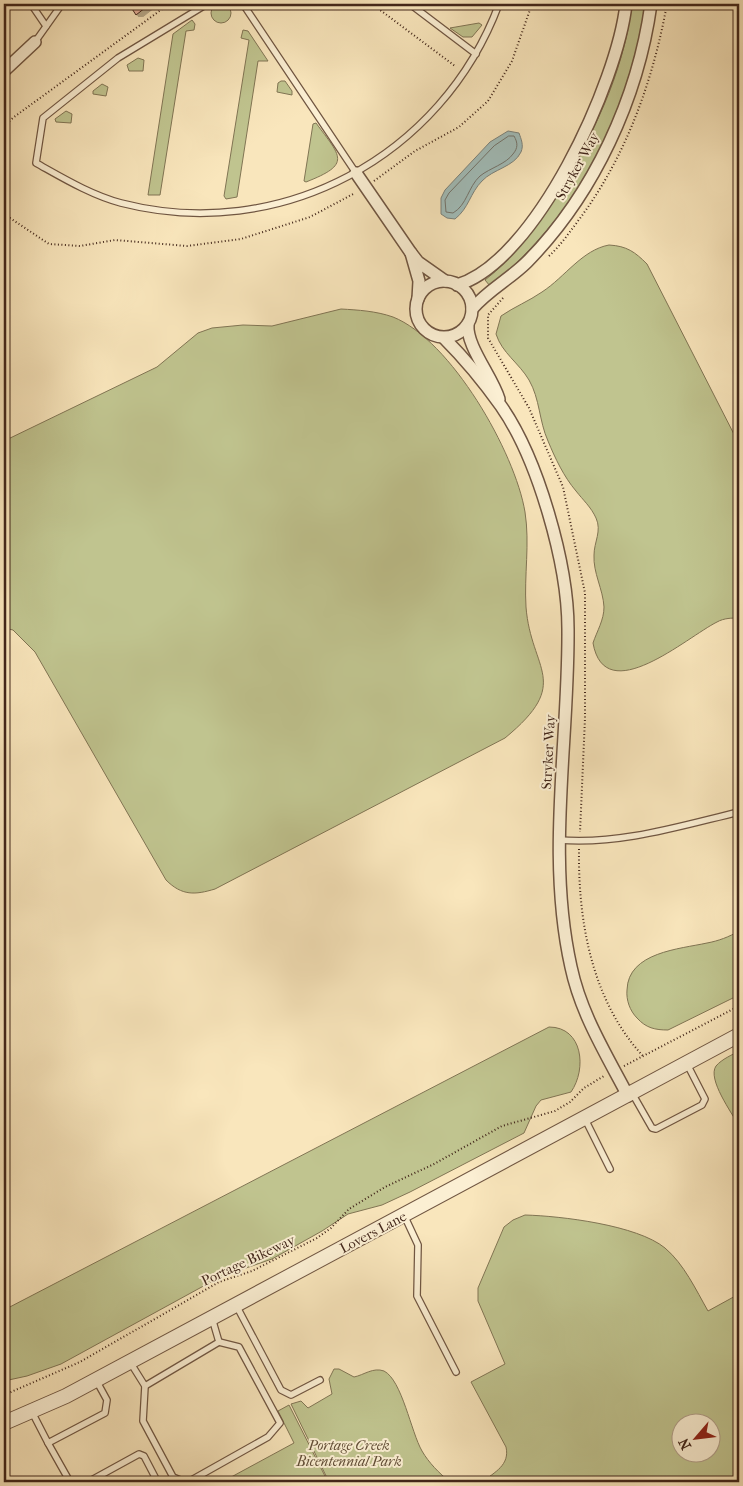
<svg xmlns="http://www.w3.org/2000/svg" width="743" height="1486" font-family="'IM FELL French Canon',serif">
<defs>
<filter id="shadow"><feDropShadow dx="4" dy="4" stdDeviation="0" flood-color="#0004"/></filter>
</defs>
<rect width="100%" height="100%" fill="#f9e6bc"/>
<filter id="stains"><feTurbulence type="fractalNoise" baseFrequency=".004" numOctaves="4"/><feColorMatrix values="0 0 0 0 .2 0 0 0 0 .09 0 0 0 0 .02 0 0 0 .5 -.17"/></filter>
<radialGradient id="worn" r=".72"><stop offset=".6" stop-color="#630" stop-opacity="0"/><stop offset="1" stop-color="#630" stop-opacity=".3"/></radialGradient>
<g fill="#c0c48f" stroke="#817554" fill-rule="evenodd">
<circle cx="221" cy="13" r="10"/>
<path d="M632,4H646C626,117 580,213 490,286L485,280C514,258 533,229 553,199C592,138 623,76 632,4Z"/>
<polygon points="192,20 195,24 194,30 186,31 160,195 148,195 173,34"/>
<polygon points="479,23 482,25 472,37 463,37 450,28"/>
<polygon points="243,30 248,31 268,61 258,61 237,197 226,199 224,196 249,40 241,38"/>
<polygon points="138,58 144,60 143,71 129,71 127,65"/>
<polygon points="281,81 285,81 292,91 292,95 277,92 278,83"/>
<polygon points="102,84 108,87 106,96 93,94 93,91"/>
<polygon points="66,111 72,114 71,123 56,122 55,119"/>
<path d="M316,123C341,157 352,164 306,182L304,181L313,124Z"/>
<path d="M609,245C627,246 635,252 647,264L739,444V618C732,618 724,618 717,622C687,637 605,710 593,643C597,631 604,620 604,607C603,589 593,573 594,555C594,542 602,531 596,518C591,507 583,500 576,491C564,477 555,458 548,441C539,421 540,399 529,380C519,363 502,353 496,334L501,316C514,307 529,301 542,292C565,277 582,250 609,245Z"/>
<path d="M341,309C358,310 376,311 393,317C451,340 515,452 525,512C530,544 524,575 526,607C531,671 573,682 505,738L215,889C195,895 182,896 166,880L35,652L13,630L4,628V441L157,367L198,333L212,328L243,325L272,326Z"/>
<path d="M739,931V995L668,1030C655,1030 646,1028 637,1018C630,1011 626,1000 627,990C628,952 680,949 707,943C718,941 729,937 739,931Z"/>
<path d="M549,1027C583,1027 587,1069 571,1092L541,1100L536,1106L524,1133L410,1192L382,1205L348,1214L322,1231L272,1259L220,1277L61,1364L27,1376L4,1381V1310Z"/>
<path d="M739,1051V1126C732,1113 707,1079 716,1066C722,1059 732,1055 739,1051Z"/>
<path d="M525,1215C561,1216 637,1225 665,1248C684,1264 696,1290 708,1311L739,1294V1482H482C495,1472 510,1465 506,1447L471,1382L505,1364L478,1301V1288L504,1227L513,1220ZM680,1424H710V1454H680Z"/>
<path d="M334,1369H339L354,1377C364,1375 373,1367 384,1371C402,1380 411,1432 422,1451C429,1463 439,1473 450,1482H329L291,1404L301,1401L308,1408L332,1394L329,1379Z"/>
<polygon points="289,1405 328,1482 222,1482 294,1443 278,1411"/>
</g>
<path fill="#a1bdba" stroke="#7b817a" d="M508,131L519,133C521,139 524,145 521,152C514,167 493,169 482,181C470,193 469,208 455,219L447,218L441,214V198L445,190L490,142Z"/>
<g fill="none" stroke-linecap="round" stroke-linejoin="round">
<path stroke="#72726a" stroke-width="1" d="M509,136H514C518,143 518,148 513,154C506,164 490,168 480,176C468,187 467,205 453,213L446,212L445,200L449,193L494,146Z"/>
</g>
<polygon fill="#e6b19a" stroke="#42261a" filter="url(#shadow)" points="129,4 150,4 136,15"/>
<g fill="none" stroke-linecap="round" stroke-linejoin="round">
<defs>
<g id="service">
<polyline points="31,4 46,26"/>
<path d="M207,4L118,58L43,118L36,163C63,178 91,195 121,203C280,244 442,157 499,4"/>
<polyline points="243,4 356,173"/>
<polyline points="410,4 476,54"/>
<polyline points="35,42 62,4"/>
<path d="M559,840C620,845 680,826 739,812"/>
<polyline points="632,1093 652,1128 656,1129 702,1105 705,1099 687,1064"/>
<polyline points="585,1119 610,1169"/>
<polyline points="404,1215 418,1245 417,1296 456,1372"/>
<polyline points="236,1305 281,1390 291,1395 320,1380"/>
<polyline points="130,1362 145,1386 219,1342 212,1318"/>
<polyline points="145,1386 143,1421 173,1477 185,1482"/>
<polyline points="32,1412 48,1443 105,1413 107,1400 96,1380"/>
<polyline points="48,1443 70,1482"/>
<polyline points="88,1482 139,1454 144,1456 155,1477 154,1482"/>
<polyline points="188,1482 268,1437 280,1423 239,1347 219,1342"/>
</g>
<g id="minor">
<polyline points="4,71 35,42"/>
<polyline points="356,173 411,253"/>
<circle cx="444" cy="309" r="28"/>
<path d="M457,285C536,262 618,81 626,4"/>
<polyline points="418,299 419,281 411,253 418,262 445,281"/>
<path d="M472,309C488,290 510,279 527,262C594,194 638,98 651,4"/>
<path d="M468,324C466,346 492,376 499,399"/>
<path d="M444,338C465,359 484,382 501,406C538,459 568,564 568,629C569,741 546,855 571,967C581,1014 606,1054 628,1096"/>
</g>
<polyline id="tertiary" points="4,1423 66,1396 739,1035"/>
</defs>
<use href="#service" stroke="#705642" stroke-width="8"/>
<use href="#minor" stroke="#705642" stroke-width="14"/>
<use href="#tertiary" stroke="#705642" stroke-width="16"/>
<g stroke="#42261a" stroke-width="2" stroke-dasharray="1 2.5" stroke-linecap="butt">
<polyline points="372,4 455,66"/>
<polyline points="4,126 14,117 169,4"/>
<polyline points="374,181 415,151 459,127 488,101 512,61 532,4"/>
<polyline points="4,214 49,244 80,246 115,240 187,246 241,239 310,217 355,193"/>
<path d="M549,256C560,246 569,233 578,221C626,157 653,81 667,4"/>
<polyline points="503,298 488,315 488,338 529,408 563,487 585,593 585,718 580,832"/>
<path d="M579,849C578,922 592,1001 643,1056"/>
<polyline points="624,1066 739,1006"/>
<polyline points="4,1395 80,1362 219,1282 252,1271 317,1238 331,1228 349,1209 385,1187 434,1164 502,1126 555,1111 570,1102 584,1088 604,1076"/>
</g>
<use href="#service" stroke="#fbefd3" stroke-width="5.5"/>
<use href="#minor" stroke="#fbefd3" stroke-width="11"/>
<use href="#tertiary" stroke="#fbefd3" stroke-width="14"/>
</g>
<g text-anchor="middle" stroke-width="4" stroke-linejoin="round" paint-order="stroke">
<g font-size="14" fill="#42261a" stroke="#fbefd3">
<text transform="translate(577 166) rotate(-61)" y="5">Stryker Way</text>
<text transform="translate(548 752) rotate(-87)" y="5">Stryker Way</text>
<text transform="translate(373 1232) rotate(-28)" y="5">Lovers Lane</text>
<text transform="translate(248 1260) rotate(-25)" y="5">Portage Bikeway</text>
</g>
<g font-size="14" font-style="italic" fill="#624e37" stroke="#fbefd3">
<text x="349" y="1450">Portage Creek<tspan x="349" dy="16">Bicentennial Park</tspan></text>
</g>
</g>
<rect width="743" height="1486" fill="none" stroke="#f9e6bc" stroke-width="20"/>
<rect x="5" y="5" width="733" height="1476" fill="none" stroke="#42261a" stroke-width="2.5"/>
<rect x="10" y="10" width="723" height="1466" fill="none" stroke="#42261a"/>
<g transform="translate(696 1438) rotate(242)"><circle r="24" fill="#fbefd3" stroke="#b19f89"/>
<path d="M0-4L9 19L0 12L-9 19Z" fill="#8f2418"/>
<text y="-8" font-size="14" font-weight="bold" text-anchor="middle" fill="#42261a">N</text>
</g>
<rect width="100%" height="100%" filter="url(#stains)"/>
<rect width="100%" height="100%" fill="url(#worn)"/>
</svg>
